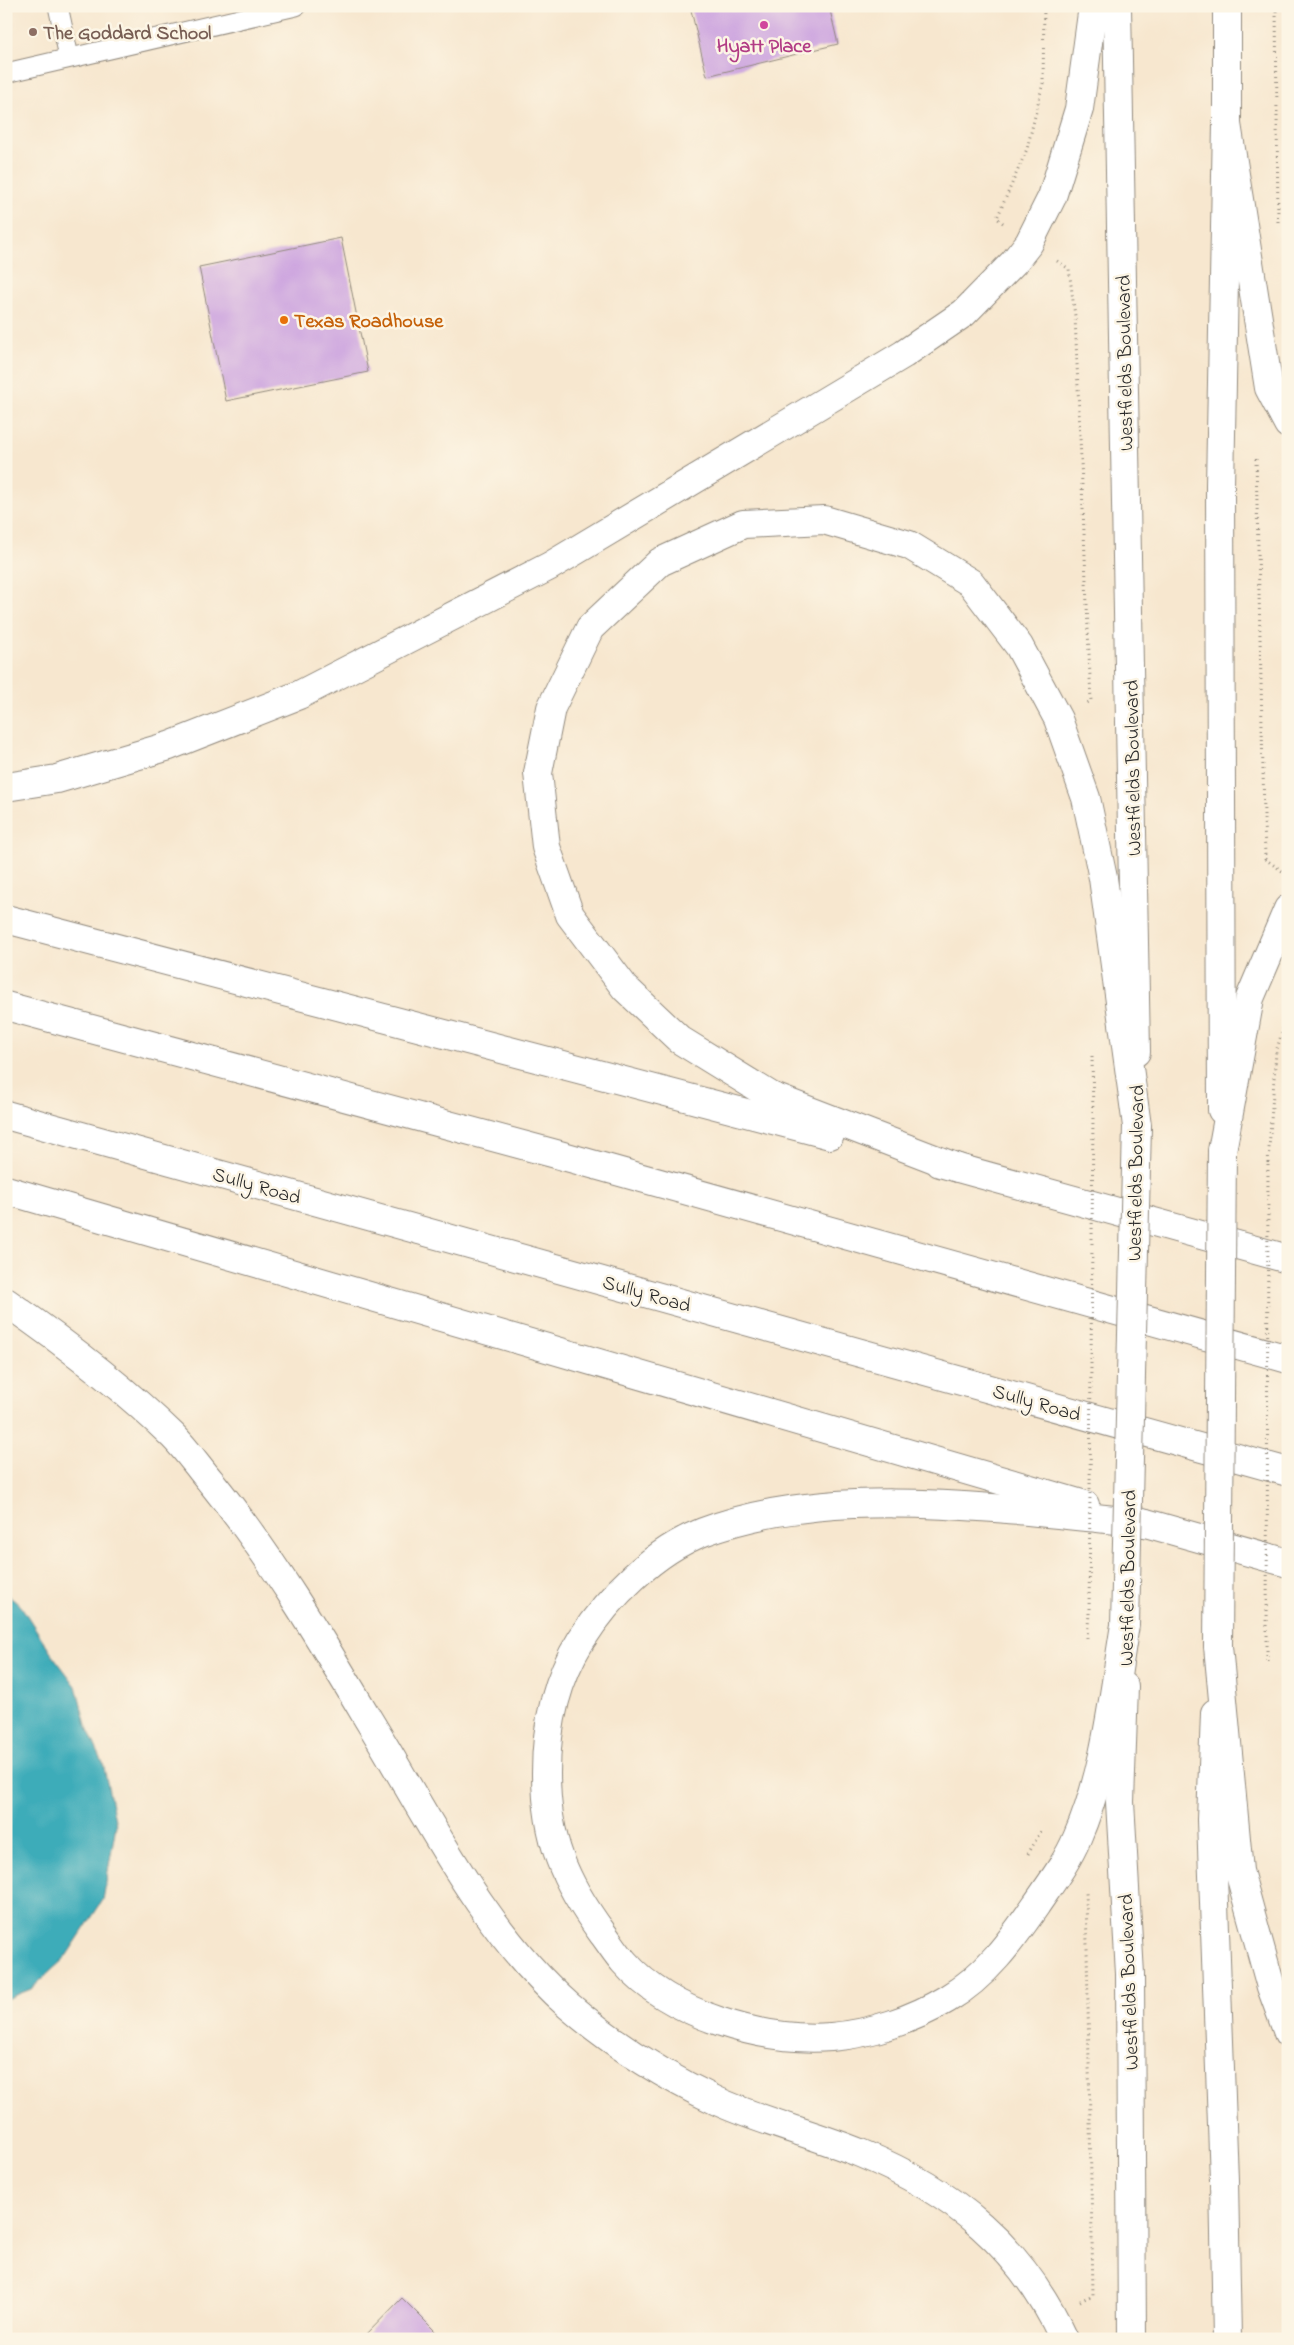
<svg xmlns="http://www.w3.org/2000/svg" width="1294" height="2345" font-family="'Indie Flower',sans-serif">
<rect width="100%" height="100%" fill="#fcf5e5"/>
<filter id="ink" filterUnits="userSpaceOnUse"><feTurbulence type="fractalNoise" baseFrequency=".02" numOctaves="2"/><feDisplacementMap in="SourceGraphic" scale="10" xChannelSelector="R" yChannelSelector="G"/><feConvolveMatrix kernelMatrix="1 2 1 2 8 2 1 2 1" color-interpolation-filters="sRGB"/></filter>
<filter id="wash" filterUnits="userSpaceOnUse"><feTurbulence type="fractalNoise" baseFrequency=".0096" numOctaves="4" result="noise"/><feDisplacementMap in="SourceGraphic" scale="20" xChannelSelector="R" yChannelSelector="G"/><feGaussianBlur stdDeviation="1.12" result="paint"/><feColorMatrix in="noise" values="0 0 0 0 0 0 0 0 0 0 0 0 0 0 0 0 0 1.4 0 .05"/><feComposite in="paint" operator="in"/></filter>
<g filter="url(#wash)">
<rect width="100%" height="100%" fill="#f7e7cf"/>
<polygon fill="#3dacb9" stroke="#346c72" points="6,1594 21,1606 51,1653 76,1686 86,1725 103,1763 116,1825 103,1900 65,1958 31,1989 6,1999"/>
<g id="blocks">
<g fill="#caa0df">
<polygon points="690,6 829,6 838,44 707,76"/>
<polygon points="341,238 368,372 226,401 199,267"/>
<polygon points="402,2298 443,2339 362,2339"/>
</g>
</g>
</g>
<g filter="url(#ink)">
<use href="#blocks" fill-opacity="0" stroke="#91897d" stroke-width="1"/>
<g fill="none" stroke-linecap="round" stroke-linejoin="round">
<defs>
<g id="lane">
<polyline points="58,6 69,57"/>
<polyline points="6,73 296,6"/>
</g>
<g id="primary">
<polyline points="1117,6 1136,1052"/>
<polyline points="1222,1110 1220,486 1227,124 1227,6"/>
<polyline points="1124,1687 1120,1802 1130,1974 1132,2339"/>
<polyline points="1215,1713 1211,1820 1224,2180 1227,2339"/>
</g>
<g id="highway">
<polyline points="1227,124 1269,388 1288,424"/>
<polyline points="6,787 57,779 169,746 299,695 550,566 904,354 964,313 1014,262 1029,243 1052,197 1079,109 1093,6"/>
<polyline points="6,919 830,1135"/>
<polyline points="6,1006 556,1154 1288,1359"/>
<polyline points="6,1115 1288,1472"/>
<polyline points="1222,1151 1250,998 1288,909"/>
<polyline points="940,1163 1288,1259"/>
<polyline points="958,1168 771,1096 680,1040 625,988 570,915 546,847 538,773 551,708 590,628 660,562 743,524 824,520 909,545 971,583 1019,646 1058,719 1086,798 1103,878 1137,1126"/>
<polyline points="6,1190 1085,1505"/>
<path d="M6,1302C65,1343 122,1386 173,1436C187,1450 199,1468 212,1483C271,1556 320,1638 368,1719C428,1817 481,1929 569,2006C613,2044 664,2076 717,2101C763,2122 814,2134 860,2153C953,2191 1022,2247 1064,2339"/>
<polyline points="1128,1518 1288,1563"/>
<path d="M1125,1625C1113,1696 1106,1772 1077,1838C1067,1862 1051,1883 1036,1905C1011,1941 986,1976 947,1999C914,2019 870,2034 831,2037C763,2042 670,2015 624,1962C616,1953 610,1943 603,1934C564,1881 546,1839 546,1773C546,1726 556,1680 581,1640C609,1596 654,1551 703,1532C832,1482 1011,1510 1145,1523"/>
<polyline points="1218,1646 1239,1871 1271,1987 1288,2033"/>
</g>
</defs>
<use href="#lane" stroke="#91897d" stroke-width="21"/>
<use href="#primary" stroke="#91897d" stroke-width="30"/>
<use href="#highway" stroke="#91897d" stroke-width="30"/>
<g stroke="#91897d" stroke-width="3" stroke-dasharray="1 4" stroke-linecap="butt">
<polyline points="1276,6 1278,223"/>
<polyline points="1003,223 997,218 1027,149 1043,83 1044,6"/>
<polyline points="1057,261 1069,269 1075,316 1091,701 1087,703"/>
<polyline points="1256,459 1265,859 1288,875"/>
<polyline points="1092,1056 1093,1115"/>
<polyline points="1268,1163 1276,1052 1288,1013"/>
<polyline points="1087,1638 1089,1614"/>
<polyline points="1028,1854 1041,1831"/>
<polyline points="1080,2301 1093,2295 1086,1891"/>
</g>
<use href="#lane" stroke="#fff" stroke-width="19"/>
<use href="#primary" stroke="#fff" stroke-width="28"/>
<use href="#highway" stroke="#fff" stroke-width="28"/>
<defs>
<g id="primary-bridge">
<polyline points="1125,1625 1137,1126"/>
<polyline points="1218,1646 1222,1151"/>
</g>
</defs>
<use href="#primary-bridge" stroke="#91897d" stroke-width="30" stroke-linecap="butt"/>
<g stroke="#91897d" stroke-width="3" stroke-dasharray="1 4" stroke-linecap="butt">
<polyline points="1089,1614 1093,1115"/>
<polyline points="1267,1661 1268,1163"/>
</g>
<use href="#primary-bridge" stroke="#fff" stroke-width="28"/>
</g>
</g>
<circle fill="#d1479c" stroke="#fcf5e5" stroke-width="2" cx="764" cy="25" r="5"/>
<circle fill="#8d6e63" stroke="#fcf5e5" stroke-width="2" cx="33" cy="32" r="5"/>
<circle fill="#e8710a" stroke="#fcf5e5" stroke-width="2" cx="284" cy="320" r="5"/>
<g text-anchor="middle" stroke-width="5" stroke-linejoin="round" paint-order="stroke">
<g font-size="20" font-weight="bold" fill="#785e54" stroke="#fcf5e5" text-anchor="start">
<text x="43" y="39">The Goddard School</text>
</g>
<g font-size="20" font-weight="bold" fill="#b23c85" stroke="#fcf5e5">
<text x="764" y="52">Hyatt Place</text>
</g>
<g font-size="20" font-weight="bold" fill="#c56008" stroke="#fcf5e5" text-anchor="start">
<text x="294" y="327">Texas Roadhouse</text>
</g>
<g font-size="20" fill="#2b2b2b" stroke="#fcf5e5">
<text transform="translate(1124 363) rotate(-91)" y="7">Westfields Boulevard</text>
<text transform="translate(1132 768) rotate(-91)" y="7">Westfields Boulevard</text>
<text transform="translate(1135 1173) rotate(-89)" y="7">Westfields Boulevard</text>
<text transform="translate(257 1185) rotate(16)" y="7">Sully Road</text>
<text transform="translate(647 1293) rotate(16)" y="7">Sully Road</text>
<text transform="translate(1037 1402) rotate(16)" y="7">Sully Road</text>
<text transform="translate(1127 1578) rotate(-89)" y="7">Westfields Boulevard</text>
<text transform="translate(1128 1982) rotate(-92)" y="7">Westfields Boulevard</text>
</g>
</g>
<rect width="1294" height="2345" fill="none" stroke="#fcf5e5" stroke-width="25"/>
</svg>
